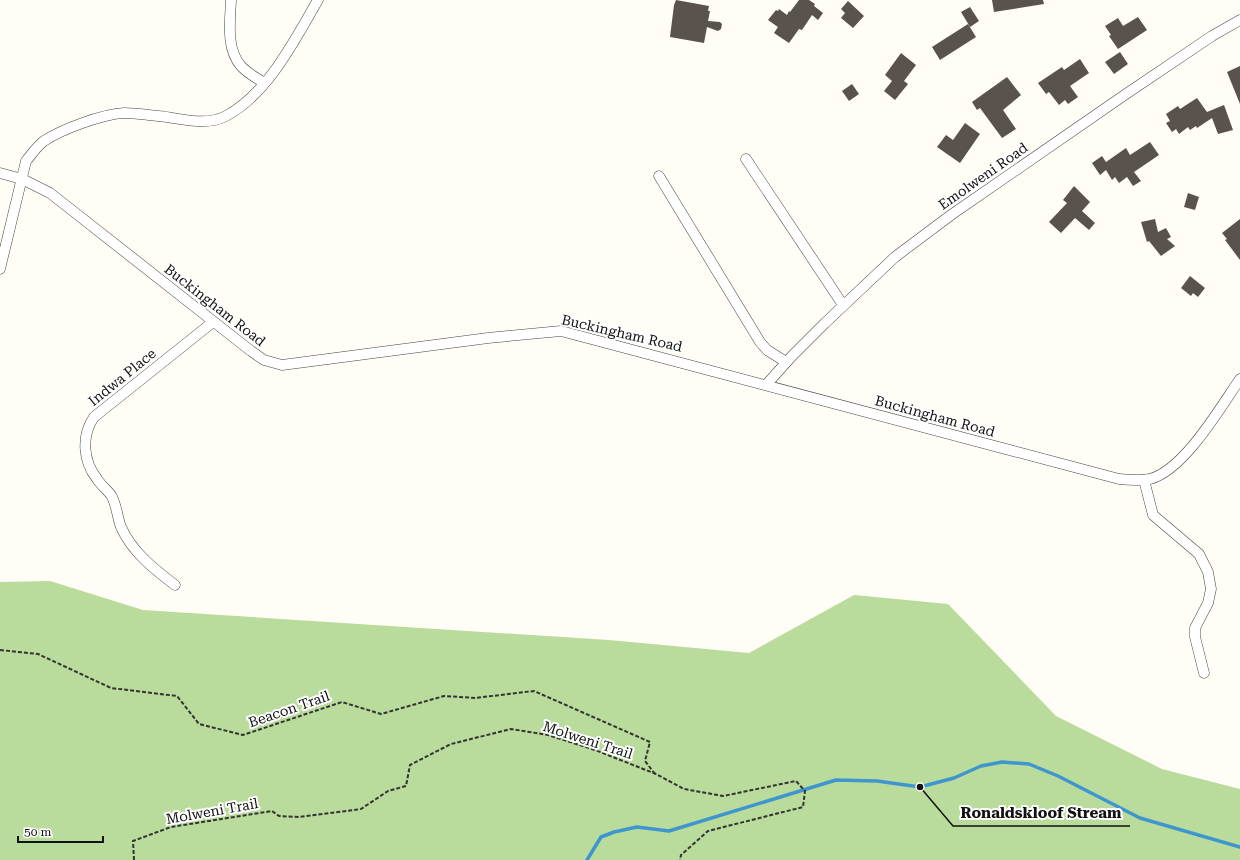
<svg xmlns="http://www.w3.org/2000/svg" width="1240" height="860" font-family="'Roboto Serif',serif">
<rect width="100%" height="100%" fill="#fffdf5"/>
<polygon fill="#b9dc9c" points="50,581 143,610 609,640 749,653 854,595 948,604 1056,716 1162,769 1240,789 1240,860 0,860 0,582"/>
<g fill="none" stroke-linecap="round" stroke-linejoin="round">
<polyline stroke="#3f96cf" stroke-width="3.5" points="587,860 601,837 614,832 637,827 669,831 836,780 877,781 920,787 954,778 981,766 1002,762 1029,764 1058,776 1140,818 1240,847"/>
</g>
<g fill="#5a524d">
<polygon points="676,0 709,6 708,11 710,11 708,21 720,22 722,24 721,29 718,31 707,27 704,43 670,37 674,5"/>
<polygon points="799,0 809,0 815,4 814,6 823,13 818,20 812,15 802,30 799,29 789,43 774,33 778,27 768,20 776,10 778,11 779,9 787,15 789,11 790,12"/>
<polygon points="992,0 1043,0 1044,4 994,12"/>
<polygon points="848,1 864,16 853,28 841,18 845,13 841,9"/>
<polygon points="970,7 979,21 970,27 961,12"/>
<polygon points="1138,17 1147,30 1118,49 1109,36 1111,35 1105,26 1118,18 1123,26"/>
<polygon points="968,24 976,37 940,60 932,47"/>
<polygon points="1120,52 1128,64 1114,74 1105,62"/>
<polygon points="901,53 916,65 904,81 908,84 895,100 884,91 892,81 885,75"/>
<polygon points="1080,59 1089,73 1070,86 1078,97 1068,104 1065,100 1059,105 1049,92 1046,94 1038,83 1062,67 1064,70"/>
<polygon points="1240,66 1240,104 1227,72"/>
<polygon points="1007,77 1021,95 1003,110 1016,129 1002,138 980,108 977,110 972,102"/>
<polygon points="852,84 859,94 849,101 842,91"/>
<polygon points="1197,98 1207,112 1224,105 1233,130 1218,134 1212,118 1197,128 1196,126 1190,130 1188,127 1179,134 1176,129 1172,132 1166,123 1170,121 1166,114 1178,106 1180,109"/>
<polygon points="965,123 980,134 960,163 937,147 946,135 953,140"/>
<polygon points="1150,142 1159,155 1134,172 1141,181 1133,186 1127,177 1119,183 1115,177 1112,180 1106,170 1100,175 1092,163 1102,156 1106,162 1126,148 1130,155"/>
<polygon points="1074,186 1090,202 1082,211 1095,223 1089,230 1075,218 1061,233 1049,222 1067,203 1063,200"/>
<polygon points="1188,193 1199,197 1195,210 1184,207"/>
<polygon points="1155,219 1158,232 1166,228 1171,237 1167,239 1175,246 1161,256 1149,241 1147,242 1141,222"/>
<polygon points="1240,219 1240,260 1225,240 1227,239 1222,233"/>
<polygon points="1190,276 1205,288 1198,297 1193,293 1191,296 1181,288"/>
</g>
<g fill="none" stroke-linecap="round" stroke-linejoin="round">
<defs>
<g id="street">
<path d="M231,0C230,22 226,49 241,66C247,73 257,78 264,83"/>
<polyline points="746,159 843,305"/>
<path d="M0,173L22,179L50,193L251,351L264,360L282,365L488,338L561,331L1119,479C1129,480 1139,481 1150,479C1184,470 1220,408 1240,379"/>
<polyline points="659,176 760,342 767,350 786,362"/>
<path d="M0,269L26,161C32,154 37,146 44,141C62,129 103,114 124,113C135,113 147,115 158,116C180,118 205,127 226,116C268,94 295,39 318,0"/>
<polyline points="766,385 791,357 825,323 895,257 951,215 1126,94 1212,36 1240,20"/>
<polyline points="1144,480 1153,515 1199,554 1208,572 1211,589 1208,603 1195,628 1195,637 1204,673"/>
<path d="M175,585C154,569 132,552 121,527C117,517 117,505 111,495C107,490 101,485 97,479C83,461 81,436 94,417L213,322"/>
</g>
</defs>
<use href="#street" stroke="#444" stroke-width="11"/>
<g stroke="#333" stroke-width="2" stroke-dasharray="4 2" stroke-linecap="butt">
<polyline points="0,650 38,654 111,688 177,696 199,724 243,735 342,702 381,714 444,696 475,698 534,691 650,742 645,761 655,774"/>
<polyline points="134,860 133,841 171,827 272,811 279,816 299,817 361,809 388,791 406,786 410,765 451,744 511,729 548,735 595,750 656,774 684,789 723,796 796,781 805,791 803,807 708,831 681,855 680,860"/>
</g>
<use href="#street" stroke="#fff" stroke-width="10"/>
</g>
<g text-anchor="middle" stroke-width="4" stroke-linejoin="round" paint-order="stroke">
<g font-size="14" fill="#111" stroke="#fff">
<text transform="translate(983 176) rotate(-35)" y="5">Emolweni Road</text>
<text transform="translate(215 305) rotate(38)" y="5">Buckingham Road</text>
<text transform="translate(622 333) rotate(13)" y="5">Buckingham Road</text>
<text transform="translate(122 377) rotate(-39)" y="5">Indwa Place</text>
<text transform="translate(935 416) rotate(15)" y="5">Buckingham Road</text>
<text transform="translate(289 709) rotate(-19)" y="5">Beacon Trail</text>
<text transform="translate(588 740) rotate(18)" y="5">Molweni Trail</text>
<text transform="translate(212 811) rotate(-10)" y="5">Molweni Trail</text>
</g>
</g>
<path fill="none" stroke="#111" stroke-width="1.5" d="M920 787L953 826H1130"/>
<circle fill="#111" stroke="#fff" stroke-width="1.5" cx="920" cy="787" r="4"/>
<g font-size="15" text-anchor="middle" font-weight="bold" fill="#111" stroke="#fff" stroke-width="4" stroke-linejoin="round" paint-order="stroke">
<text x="1041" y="818">Ronaldskloof Stream</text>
</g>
<path d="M18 836v6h85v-6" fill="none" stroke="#111111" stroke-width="2"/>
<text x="24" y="836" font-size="12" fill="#111111" stroke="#ffffff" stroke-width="3" paint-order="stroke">50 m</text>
</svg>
